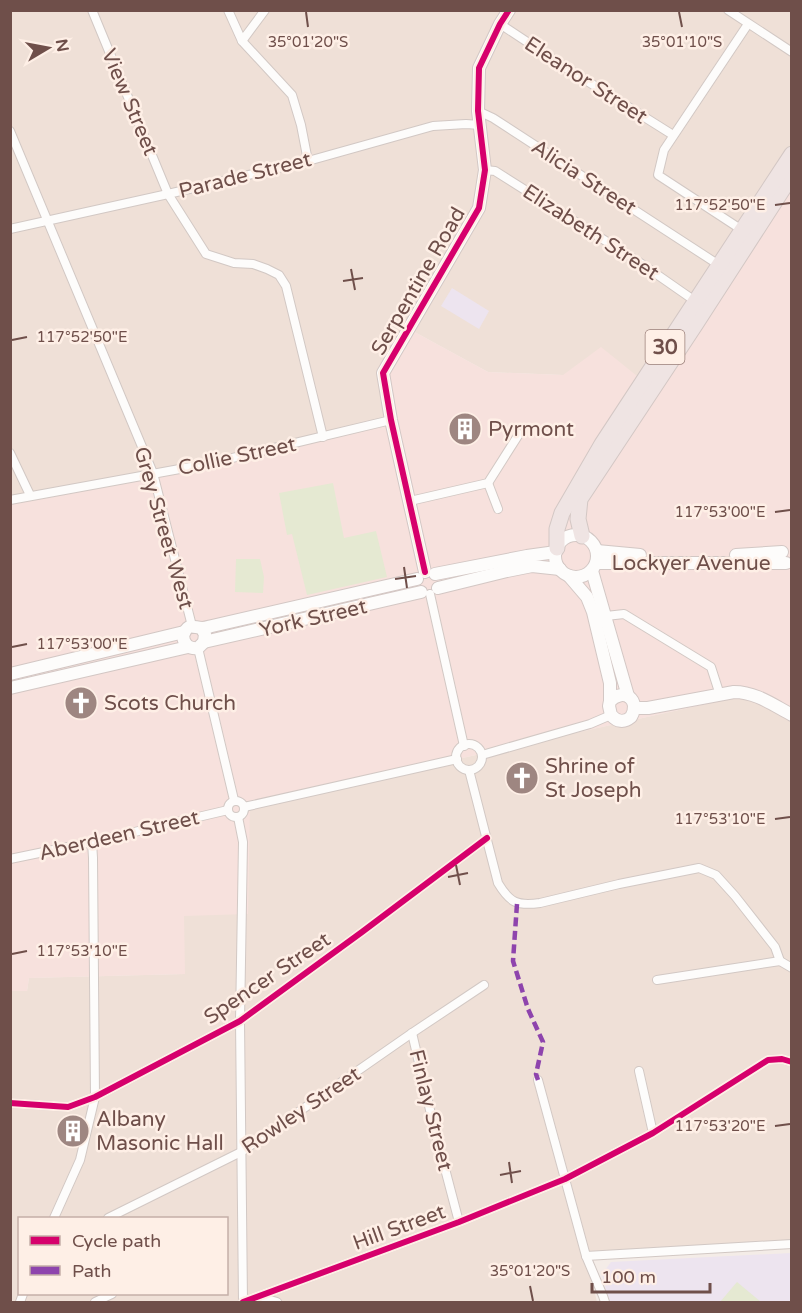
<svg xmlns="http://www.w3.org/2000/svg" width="802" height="1313" font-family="'Varela Round',sans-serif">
<rect width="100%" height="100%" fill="#f4ece7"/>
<g fill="#efe0d7" fill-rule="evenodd">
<polygon points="11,11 791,11 791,165 647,384 563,375 488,372 409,329 391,420 153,473 11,501"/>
<path d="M760,692L791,714V1245L586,1256L597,1302H11L10,991H27L29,978L184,974V916L250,805ZM20,1218H226V1294H20Z"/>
</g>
<polygon fill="#f7e1dd" points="791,179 791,708 760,692 250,805 248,914 184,916 185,974 29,978 27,991 11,991 10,499 153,473 391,420 383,373 409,329 488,372 563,375 601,347 647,384"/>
<g fill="#ede4ef">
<polygon points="452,288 489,311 479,329 441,306"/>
<polygon points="791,1253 791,1302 609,1302 602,1274 611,1262"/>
</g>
<g fill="#e5e9d2">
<polygon points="333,483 344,538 376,531 387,577 307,595 292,534 287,535 279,493"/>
<polygon points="236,559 260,559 264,577 263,593 235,592"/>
<polygon points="737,1282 761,1302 720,1302"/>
</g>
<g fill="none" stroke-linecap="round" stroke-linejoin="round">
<defs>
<g id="street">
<polyline points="92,10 168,194 206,254 234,263 253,264 267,269 279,275 286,286 323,437"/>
<polyline points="228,10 242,41 292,95 301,125 308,161"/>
<polyline points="728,10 792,52"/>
<polyline points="500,24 568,69 673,135"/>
<polyline points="242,41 265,10"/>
<polyline points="478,111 493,118 719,265"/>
<polyline points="10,131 153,473 192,626"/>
<polyline points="485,170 495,171 639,262 695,301"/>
<polyline points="10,229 168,194 308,161 433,126 466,124 480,125"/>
<polyline points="742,230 658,175 664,150 748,24"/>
<polyline points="10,453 30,495"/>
<polyline points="488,483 498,509"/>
<polyline points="10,500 207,464 391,420"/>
<polyline points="410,501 488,483 519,434"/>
<polyline points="430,594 464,746"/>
<polyline points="606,616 624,614 711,667 720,695"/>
<polyline points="198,648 234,800"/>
<circle cx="469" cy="757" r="13"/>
<polyline points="482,755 590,724 611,715"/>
<path d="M469,770L498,883C510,903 517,906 540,903L619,884L699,868L716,875L735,896L775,947L780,961L792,968"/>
<circle cx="236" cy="809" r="8"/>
<polyline points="244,807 457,759"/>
<polyline points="238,817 243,842 240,1021 243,1302"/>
<polyline points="10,859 92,842 228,810"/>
<polyline points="657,980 780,961"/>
<polyline points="412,1033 434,1127 459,1222"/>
<polyline points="639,1071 653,1133"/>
<polyline points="538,1080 586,1256 603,1296 605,1302"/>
<polyline points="10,1103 68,1107 95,1097 240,1021 362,932 487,838"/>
<polyline points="54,1218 80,1160 95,1097 93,858 92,842"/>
<polyline points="108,1218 241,1152 412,1033 484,985"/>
<polyline points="586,1256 792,1244"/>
<polyline points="260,1297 277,1302"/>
<polyline points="20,1302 23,1294"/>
<polyline points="95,1302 112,1294"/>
<polyline points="243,1302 459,1222 565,1179 653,1133 768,1060 782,1059 792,1062"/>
</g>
<g id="secondary">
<circle cx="576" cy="556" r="21"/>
<polyline points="597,551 640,555"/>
<polyline points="736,555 782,552"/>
<polyline points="597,563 786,563"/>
<polyline points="592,571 628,696"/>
<polyline points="425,572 391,420 383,373 479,208 485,170 478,111 479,68 500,24 509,10"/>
<polyline points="435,574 527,556 556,552"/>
<path d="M569,576L587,597L593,612L610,683V701L609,706L611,715C617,722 624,723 631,717C641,700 624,687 610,701"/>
<polyline points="438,588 507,571 532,566 560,569"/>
<path d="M201,628L205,634L204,642L198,648C189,649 184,645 183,636C188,623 191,627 202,628C205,628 208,627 212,626L417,579"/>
<polyline points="204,642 421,592"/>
<polyline points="10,674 184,632"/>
<polyline points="10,688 188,647"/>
<path d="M635,708H648L734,692C756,692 773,705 792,715"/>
</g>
<g id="highway">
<polyline points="582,536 578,519 580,499 695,325 792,175"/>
<polyline points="557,548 557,529 562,513 602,444 792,154"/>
</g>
</defs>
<use href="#street" stroke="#d2c8c4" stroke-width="10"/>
<use href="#secondary" stroke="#d3c7c4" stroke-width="14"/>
<use href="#highway" stroke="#d3c7c4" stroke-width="17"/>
<use href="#street" stroke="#fdfcfb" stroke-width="8"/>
<use href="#secondary" stroke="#fdfcfb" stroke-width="12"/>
<use href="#highway" stroke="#efe4e3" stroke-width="15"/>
<polyline stroke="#8e44ad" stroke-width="4.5" stroke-dasharray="9 4.5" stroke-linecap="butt" points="517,904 513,961 528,1009 543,1042 536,1074 538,1080"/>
<defs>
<g id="cycleway">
<polyline points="425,572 391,420 383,373 479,208 485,170 478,111 479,68 500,24 509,10"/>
<polyline points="10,1103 68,1107 95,1097 240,1021 362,932 487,838"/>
<polyline points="243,1302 459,1222 565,1179 653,1133 768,1060 782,1059 792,1062"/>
</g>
</defs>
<use href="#cycleway" stroke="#feefe6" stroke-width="10"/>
<use href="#cycleway" stroke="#d6006c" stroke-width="6"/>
</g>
<path fill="none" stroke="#6f4f4a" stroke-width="2" d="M306,12L308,27M679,12L682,27M775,205L790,203M351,269L355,290M343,281L363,278M12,340L27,337M775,512L790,510M404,567L407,588M395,579L416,576M12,647L27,644M775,819L790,817M456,865L460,885M448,877L468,873M12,954L27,951M775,1126L790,1124M509,1162L512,1183M500,1175L521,1171M530,1286L533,1301"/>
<defs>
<symbol id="building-disc" viewBox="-11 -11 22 22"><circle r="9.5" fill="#9e8681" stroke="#feefe6"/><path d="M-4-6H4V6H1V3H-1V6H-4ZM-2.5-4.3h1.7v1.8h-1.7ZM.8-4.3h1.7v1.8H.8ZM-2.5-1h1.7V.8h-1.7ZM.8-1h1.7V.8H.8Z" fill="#fff"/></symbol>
<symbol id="church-disc" viewBox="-11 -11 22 22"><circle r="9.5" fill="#9e8681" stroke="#feefe6"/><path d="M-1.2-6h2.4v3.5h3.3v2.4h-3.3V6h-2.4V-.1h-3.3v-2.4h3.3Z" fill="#fff"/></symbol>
</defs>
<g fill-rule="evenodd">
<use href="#building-disc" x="446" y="410" width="38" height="38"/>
<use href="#church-disc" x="62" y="684" width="38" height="38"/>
<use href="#church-disc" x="503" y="759" width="38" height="38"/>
<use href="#building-disc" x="54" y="1112" width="38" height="38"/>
</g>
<g text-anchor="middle" stroke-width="5" stroke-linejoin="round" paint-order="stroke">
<rect fill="#feefe6" stroke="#9a7f79" stroke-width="1.5" x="645.5" y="330" width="39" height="34" rx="4.5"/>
<g font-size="20" font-weight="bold" fill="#6f4f4a">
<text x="665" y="354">30</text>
</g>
<g font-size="21" fill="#6f4f4a" stroke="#feefe6">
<text transform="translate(586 80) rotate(33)" y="7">Eleanor Street</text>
<text transform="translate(130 102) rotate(67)" y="7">View Street</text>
<text transform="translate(245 175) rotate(-14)" y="7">Parade Street</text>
<text transform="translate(584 177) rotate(33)" y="7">Alicia Street</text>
<text transform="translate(591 232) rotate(33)" y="7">Elizabeth Street</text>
<text transform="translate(418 281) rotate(-60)" y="7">Serpentine Road</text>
<text transform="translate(237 456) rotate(-12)" y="7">Collie Street</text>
<text transform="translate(164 528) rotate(74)" y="7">Grey Street West</text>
<text x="691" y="570">Lockyer Avenue</text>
<text transform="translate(313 618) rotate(-13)" y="7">York Street</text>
<text transform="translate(119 835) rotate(-13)" y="7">Aberdeen Street</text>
<text transform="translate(267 978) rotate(-34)" y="7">Spencer Street</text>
<text transform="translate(301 1110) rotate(-34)" y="7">Rowley Street</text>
<text transform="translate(431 1110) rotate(76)" y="7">Finlay Street</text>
<text transform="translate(399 1227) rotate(-20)" y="7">Hill Street</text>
</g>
<g font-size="21" fill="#6f4f4a" stroke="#feefe6" text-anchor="start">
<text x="488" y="436">Pyrmont</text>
<text x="104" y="710">Scots Church</text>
<text x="545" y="773">Shrine of<tspan x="545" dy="24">St Joseph</tspan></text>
<text x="96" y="1126">Albany<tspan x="96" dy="24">Masonic Hall</tspan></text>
</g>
</g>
<g font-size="15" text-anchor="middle" fill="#6f4f4a" stroke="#feefe6" stroke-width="5" stroke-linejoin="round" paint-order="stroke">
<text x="682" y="47">35°01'10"S</text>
<text x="308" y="47">35°01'20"S</text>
<text x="720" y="210">117°52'50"E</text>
<text x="82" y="342">117°52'50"E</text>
<text x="720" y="517">117°53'00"E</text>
<text x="82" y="649">117°53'00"E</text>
<text x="720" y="824">117°53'10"E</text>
<text x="82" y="956">117°53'10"E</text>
<text x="720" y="1131">117°53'20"E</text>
<text x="530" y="1276">35°01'20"S</text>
</g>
<rect width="802" height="1313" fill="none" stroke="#6f4f4a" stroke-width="24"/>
<rect x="18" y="1217" width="210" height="78" fill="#feefe6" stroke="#c5afa8" stroke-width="1.5"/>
<rect x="30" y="1236" width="30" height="9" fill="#d6006c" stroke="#c5afa8" stroke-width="1.5"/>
<text x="72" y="1247" font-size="18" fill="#6f4f4a">Cycle path</text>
<rect x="30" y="1266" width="30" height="9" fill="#8e44ad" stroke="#c5afa8" stroke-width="1.5"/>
<text x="72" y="1277" font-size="18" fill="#6f4f4a">Path</text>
<g transform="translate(48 48) rotate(80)" stroke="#feefe6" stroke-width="4.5" paint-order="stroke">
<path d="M0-4.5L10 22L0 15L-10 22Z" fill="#6f4f4a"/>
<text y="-9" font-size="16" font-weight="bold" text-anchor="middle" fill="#6f4f4a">N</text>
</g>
<path d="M592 1283v9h118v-9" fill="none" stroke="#6f4f4a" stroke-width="3"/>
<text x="601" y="1283" font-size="18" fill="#6f4f4a" stroke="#feefe6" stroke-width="4.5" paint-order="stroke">100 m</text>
</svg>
